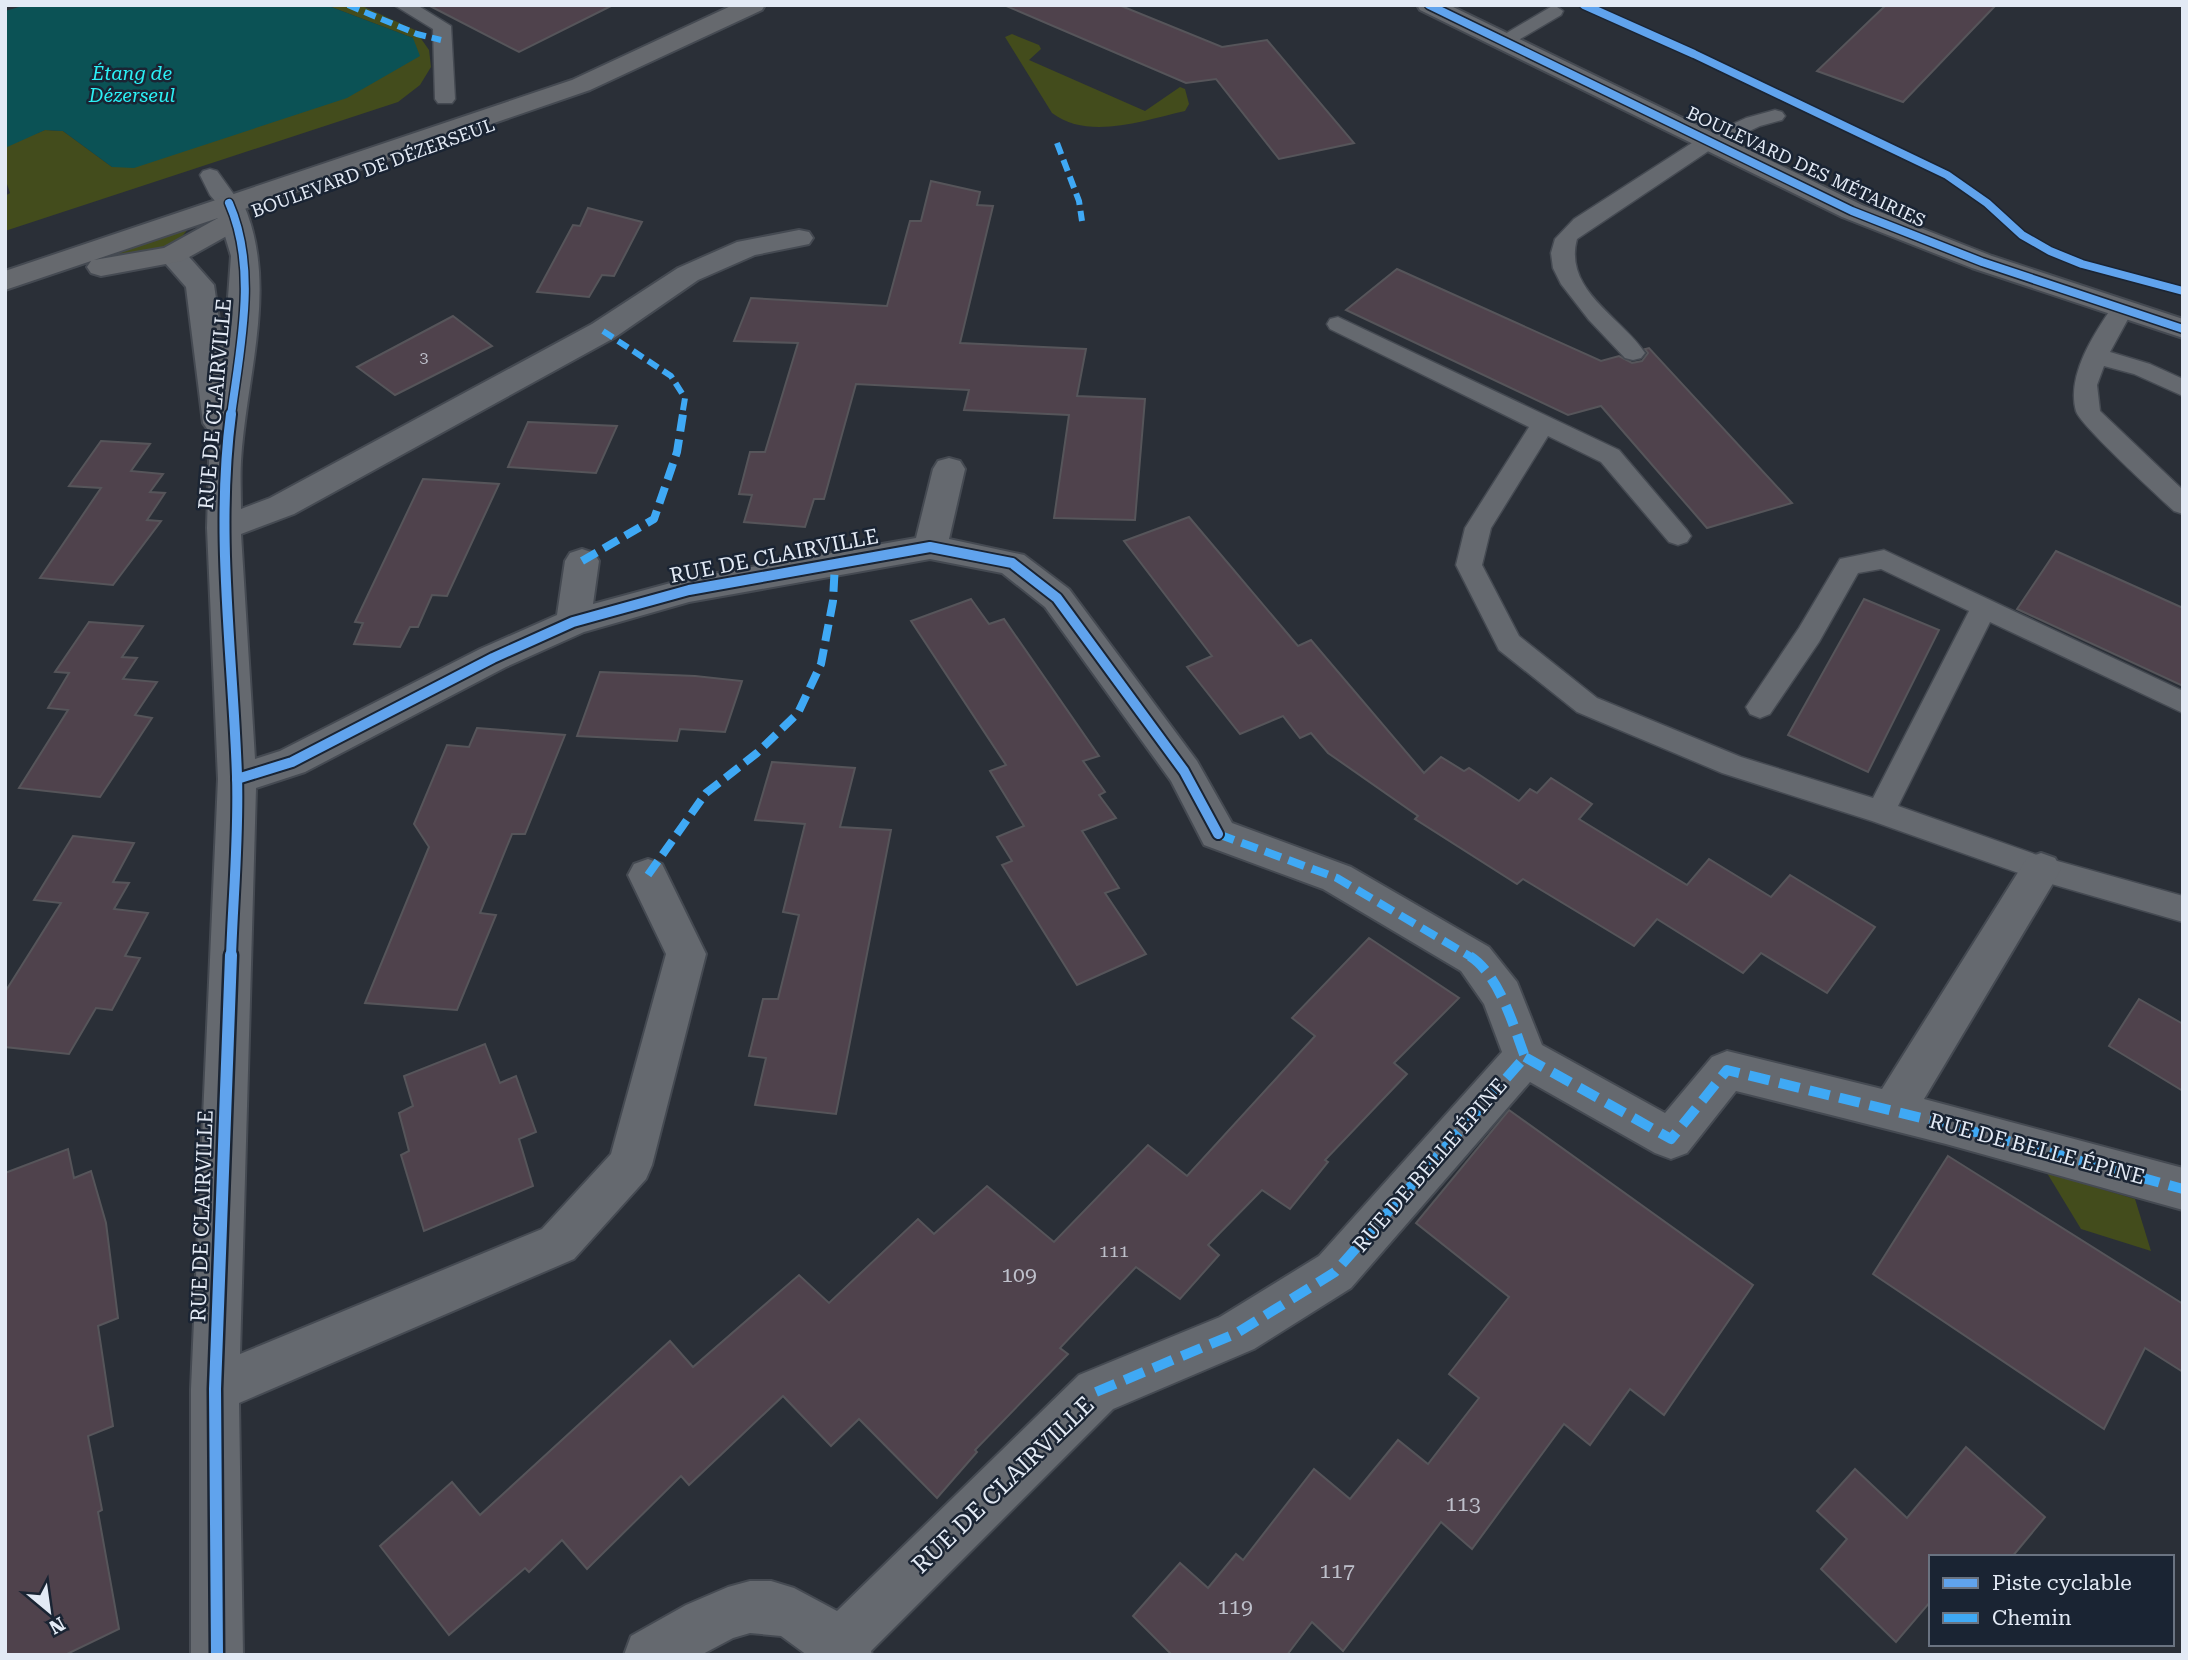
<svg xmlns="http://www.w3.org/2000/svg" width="2188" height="1660" font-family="'Roboto Serif',serif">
<rect width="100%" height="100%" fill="#2a2f37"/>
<g fill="#434c1c">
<polygon points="326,5 360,5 415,30 429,50 431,67 420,85 398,102 5,231 5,196 10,193 5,178 7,145 45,130 63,131 112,167 413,38"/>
<path d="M1012,34L1039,45L1041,49L1029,60L1145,111L1180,87L1185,89L1189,104L1185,111C1144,120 1089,141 1052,113L1005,37Z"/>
<polygon points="186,227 188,229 177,243 169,246 91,259"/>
<polygon points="2047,1173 2135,1199 2151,1251 2081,1229"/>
</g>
<polygon fill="#0b5255" points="26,5 326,5 413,38 420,56 347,98 134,168 112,167 63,131 45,130 5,148 5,11"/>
<g fill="#4f424c" stroke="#56555a" stroke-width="2">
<polygon points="428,5 613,5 519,52"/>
<polygon points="1004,5 1119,5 1222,47 1267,40 1354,143 1279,159 1216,79 1186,83"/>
<polygon points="1886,5 1996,5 1903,102 1817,71"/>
<polygon points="931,181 980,192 977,205 993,206 960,343 1086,349 1077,396 1145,399 1135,520 1054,518 1069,415 964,410 969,390 856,384 824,499 814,499 805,527 744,522 752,495 739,494 750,452 765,452 798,343 734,341 751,298 887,306 910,221 921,221"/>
<polygon points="588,208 642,222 614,276 602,275 589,297 537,292 573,225 580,226"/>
<polygon points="1397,269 1601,361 1619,356 1632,363 1642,361 1648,353 1645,349 1649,348 1792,503 1707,528 1601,406 1568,415 1346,310"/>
<polygon points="453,316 492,346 395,395 357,367"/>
<polygon points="528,422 617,426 596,473 508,467"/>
<polygon points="101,441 150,444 131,471 163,474 150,492 165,493 147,520 161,521 113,585 40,578 101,488 69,486"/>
<polygon points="423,479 499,484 447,596 432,595 418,627 410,627 400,647 354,644 363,623 355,622"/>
<polygon points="1189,517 1298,646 1311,640 1424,773 1441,757 1464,771 1469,768 1519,801 1530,789 1537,793 1551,778 1592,804 1579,819 1687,885 1709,859 1771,897 1790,875 1875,927 1827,993 1761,953 1743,973 1657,919 1634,946 1523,879 1517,884 1415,819 1418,816 1328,753 1311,733 1300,738 1283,716 1240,734 1187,667 1212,656 1124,541"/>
<polygon points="2056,551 2183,608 2183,686 2017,609"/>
<polygon points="971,599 989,624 1004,619 1099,756 1083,761 1105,792 1099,795 1116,818 1082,831 1119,888 1105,893 1146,954 1077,985 1002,865 1012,861 997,837 1024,826 990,771 1006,765 911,621"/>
<polygon points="1864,599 1939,630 1868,772 1788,735"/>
<polygon points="89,622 143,626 122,657 137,658 123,679 157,682 135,715 152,718 100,797 19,788 68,710 48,708 69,673 55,672"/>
<polygon points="600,672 695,676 742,681 725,732 680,729 677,741 577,736"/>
<polygon points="477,728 565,735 525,834 512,834 480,913 496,915 457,1010 365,1003 429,847 414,824 447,745 469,747"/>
<polygon points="772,762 855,768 840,827 891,830 836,1114 755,1105 766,1058 749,1056 763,999 778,999 799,915 783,912 805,824 755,820"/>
<polygon points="73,836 134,843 113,882 129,883 114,909 148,913 125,956 140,958 112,1010 96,1008 69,1054 5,1047 5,992 61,903 34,900"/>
<polygon points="1369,938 1459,998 1394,1063 1407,1074 1325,1160 1328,1162 1290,1209 1262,1190 1208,1245 1219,1255 1180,1299 1136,1267 1060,1348 1068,1354 975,1450 977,1452 937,1498 859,1419 831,1446 783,1396 689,1485 681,1476 587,1569 562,1540 529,1572 525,1568 449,1635 380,1546 452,1482 480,1515 670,1341 693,1367 799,1275 829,1303 918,1219 934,1234 987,1186 1054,1242 1148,1145 1187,1176 1315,1036 1292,1018"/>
<polygon points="2139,999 2183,1024 2183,1091 2109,1046"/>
<polygon points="485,1044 500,1083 516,1076 536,1132 519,1139 533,1186 424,1231 401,1155 409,1151 399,1113 413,1106 404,1076"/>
<polygon points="1509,1110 1753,1285 1664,1415 1630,1389 1590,1445 1564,1424 1472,1549 1441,1522 1343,1651 1312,1622 1287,1655 1172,1655 1133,1616 1180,1563 1208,1588 1236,1554 1243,1560 1314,1469 1350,1499 1398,1440 1428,1464 1479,1398 1449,1374 1509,1297 1416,1223"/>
<polygon points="68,1149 74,1178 91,1171 106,1223 118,1318 98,1326 113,1426 88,1436 102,1510 98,1512 119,1629 65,1655 5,1655 5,1173"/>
<polygon points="1948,1156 2183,1304 2183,1372 2145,1348 2104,1429 1873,1274"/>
<polygon points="1966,1447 2045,1517 2012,1557 1931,1557 1931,1601 1896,1642 1821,1569 1847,1539 1817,1511 1855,1469 1907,1518"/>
</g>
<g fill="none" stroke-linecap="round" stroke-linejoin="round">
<defs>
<g id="lane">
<polygon points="394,5 417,5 451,26 455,99 452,103 438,103 435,99 433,29"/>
<polygon points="1554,5 1563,11 1561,15 1510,45 1496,45 1493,41"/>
<path d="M1775,110L1782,112L1785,116L1782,120L1760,126L1710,150L1577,239C1563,290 1621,317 1645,353L1641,358L1633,360L1625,358L1589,320L1561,284L1553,268L1551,253L1555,239L1574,219L1695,141L1746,118Z"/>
<polygon points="210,169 217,171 240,203 237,208 221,208 210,195 200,175 203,171"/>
<path d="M2123,301L2131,303L2134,308L2110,352L2150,364L2183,379V396L2134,374L2104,366L2097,385L2100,411L2183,490V514L2174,511C2159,497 2079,424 2076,411C2066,375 2095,332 2115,303Z"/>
<polygon points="1338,317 1619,450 1687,530 1691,536 1687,542 1678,545 1669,542 1601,462 1548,436 1491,528 1482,565 1519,636 1597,698 1741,757 1873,798 1969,611 1881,569 1858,573 1819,642 1770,714 1760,718 1750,714 1746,707 1799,628 1840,559 1884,550 2183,691 2183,713 1990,622 1898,806 2043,857 2183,896 2183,922 2041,881 1872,821 1722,773 1577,712 1499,650 1456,565 1465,528 1529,427 1330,329 1327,324 1330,319"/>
</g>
<path id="street" d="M229,195L239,197L243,203C279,284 246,376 241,461C240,477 241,493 241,509L270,498L592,324L678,268L737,242L799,230L809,232L813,238L809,244L755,255L698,280L614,338L294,514L241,534L255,759L280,751L480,649L557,615L565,561L570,553L582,549L594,553L599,561L593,604L689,578L916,538L933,469L938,461L949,458L960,461L965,469L949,539L1024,555L1069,589L1197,761L1232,823L1351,867L1489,947L1517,982L1542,1045L1665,1113L1712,1057L1727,1051L1882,1089L2027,858L2041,853L2055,858L2061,869L2055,880L1924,1099L2183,1168V1210L1946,1144L1736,1091L1687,1153L1671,1159L1655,1153L1530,1082L1351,1288L1254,1349L1113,1409L871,1651L872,1655H807L781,1636L750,1633L733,1638L701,1655H624L631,1636L686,1605L728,1587L750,1581H771L794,1588L837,1611L1079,1375L1220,1317L1319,1256L1502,1052L1484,1004L1461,971L1323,889L1204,845L1171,781L1045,607L1002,573L930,559L689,602L584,632L506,667L305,772L256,788L240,1354L542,1229L611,1154L666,954L628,875L634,864L648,859L662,864L706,954L652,1165L646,1179L574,1259L239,1403L243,1655H191V1389L218,779L207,528L209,460L213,432L208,430L203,423L186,287L158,255L162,249L172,246L182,249L214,285L224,353L231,256L215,203L219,197Z"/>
<g id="secondary">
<path d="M733,5H765L762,10L590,90L227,215L241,216L245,222L241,228L182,261L101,276L91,273L87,267L91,261L5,290V271L572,80ZM218,218L164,248L94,260Z"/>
<polygon points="1417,5 1449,5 1862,205 1992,256 2183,319 2183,338 1972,268 1842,217 1420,10"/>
</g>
</defs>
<use href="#lane" stroke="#454a52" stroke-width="3"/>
<use href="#street" stroke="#454a52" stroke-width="4"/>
<use href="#secondary" stroke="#454a52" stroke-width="4"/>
<use href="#lane" fill="#65696f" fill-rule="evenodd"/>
<use href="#street" fill="#65696f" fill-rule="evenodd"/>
<use href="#secondary" fill="#66696e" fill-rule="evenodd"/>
<g stroke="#3fa9f5" stroke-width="6" stroke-dasharray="12 6" stroke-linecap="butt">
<polyline points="348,5 417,34 441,40"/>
<polyline points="1057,143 1079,201 1082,221"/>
<polyline points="603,331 671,376 685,398 682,416"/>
</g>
<g stroke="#3fa9f5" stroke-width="8" stroke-dasharray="17 8" stroke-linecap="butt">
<polyline points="582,561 654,519 677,452 683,414"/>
<polyline points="1218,834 1337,878 1471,957"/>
<polyline points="648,875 706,793 757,753 798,713 821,664 833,601 835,563"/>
</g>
<g stroke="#3fa9f5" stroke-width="10" stroke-dasharray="21 10" stroke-linecap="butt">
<polyline points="1525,1057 1671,1139 1727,1070 1946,1124 2183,1189"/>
<path d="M1096,1392L1237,1333L1335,1272L1525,1057C1513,1025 1499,973 1468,955"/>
</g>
<defs>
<g id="cycleway-far2">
<polyline points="1429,5 1852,211 1982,262 2183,329"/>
<polyline points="1584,5 1694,54 1947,175 1987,203 2022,235 2050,251 2082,264 2183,291"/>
<path d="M229,203C258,269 240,347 231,416"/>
</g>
<g id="cycleway-far1">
<polyline points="237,779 292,762 493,658 573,622 689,590 930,547 1012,563 1057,598 1184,771 1218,834"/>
<path d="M231,957C233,897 239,836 237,776C233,656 215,534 231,414"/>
</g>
<polyline id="cycleway" points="217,1655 215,1389 231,955"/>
</defs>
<use href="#cycleway-far2" stroke="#1a2433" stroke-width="11"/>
<use href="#cycleway-far1" stroke="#1a2433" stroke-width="14"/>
<use href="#cycleway" stroke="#1a2433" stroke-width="17"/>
<use href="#cycleway-far2" stroke="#60a3ed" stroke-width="8"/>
<use href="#cycleway-far1" stroke="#60a3ed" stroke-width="10"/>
<use href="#cycleway" stroke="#60a3ed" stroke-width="12"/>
</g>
<g text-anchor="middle" stroke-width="5" stroke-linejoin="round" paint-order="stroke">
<g font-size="16" fill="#bec0cb">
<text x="424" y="363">3</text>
</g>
<g font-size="18" fill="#e3eaf5" stroke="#1a2433">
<text transform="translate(1806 167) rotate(25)" y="6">BOULEVARD DES MÉTAIRIES</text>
<text transform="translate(373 168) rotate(-20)" y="6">BOULEVARD DE DÉZERSEUL</text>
</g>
<g font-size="18" fill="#bec0cb">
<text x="1114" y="1257">111</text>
</g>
<g font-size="19" font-style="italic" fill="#2bf1f6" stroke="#1a2433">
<text x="132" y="80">Étang de<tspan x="132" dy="22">Dézerseul</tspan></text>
</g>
<g font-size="21" fill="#e3eaf5" stroke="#1a2433">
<text transform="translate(215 404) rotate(-85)" y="7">RUE DE CLAIRVILLE</text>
<text transform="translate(774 556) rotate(-11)" y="7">RUE DE CLAIRVILLE</text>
<text transform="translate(2037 1149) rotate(15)" y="7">RUE DE BELLE ÉPINE</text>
<text transform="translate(1430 1165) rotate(-49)" y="7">RUE DE BELLE ÉPINE</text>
<text transform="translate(202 1216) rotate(-88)" y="7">RUE DE CLAIRVILLE</text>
</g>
<g font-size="21" fill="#bec0cb">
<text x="1019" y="1282">109</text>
<text x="1463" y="1511">113</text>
<text x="1337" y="1578">117</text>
<text x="1235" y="1614">119</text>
</g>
<g font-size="24" fill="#e3eaf5" stroke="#1a2433">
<text transform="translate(1003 1485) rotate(-44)" y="8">RUE DE CLAIRVILLE</text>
</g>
</g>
<rect width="2188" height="1660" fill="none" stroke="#e3eaf5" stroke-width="14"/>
<rect x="1929" y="1555" width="245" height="91" fill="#1a2433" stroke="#6a7381" stroke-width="2"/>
<rect x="1943" y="1578" width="35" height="10" fill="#60a3ed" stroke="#6a7381" stroke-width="2"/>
<text x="1992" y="1590" font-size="21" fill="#e3eaf5">Piste cyclable</text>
<rect x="1943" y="1613" width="35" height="10" fill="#3fa9f5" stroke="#6a7381" stroke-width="2"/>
<text x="1992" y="1625" font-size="21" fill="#e3eaf5">Chemin</text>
<g transform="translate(49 1611) rotate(151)" stroke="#1a2433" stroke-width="5" paint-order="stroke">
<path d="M0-5L12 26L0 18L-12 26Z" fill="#e3eaf5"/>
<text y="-10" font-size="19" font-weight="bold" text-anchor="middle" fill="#e3eaf5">N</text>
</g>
</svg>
